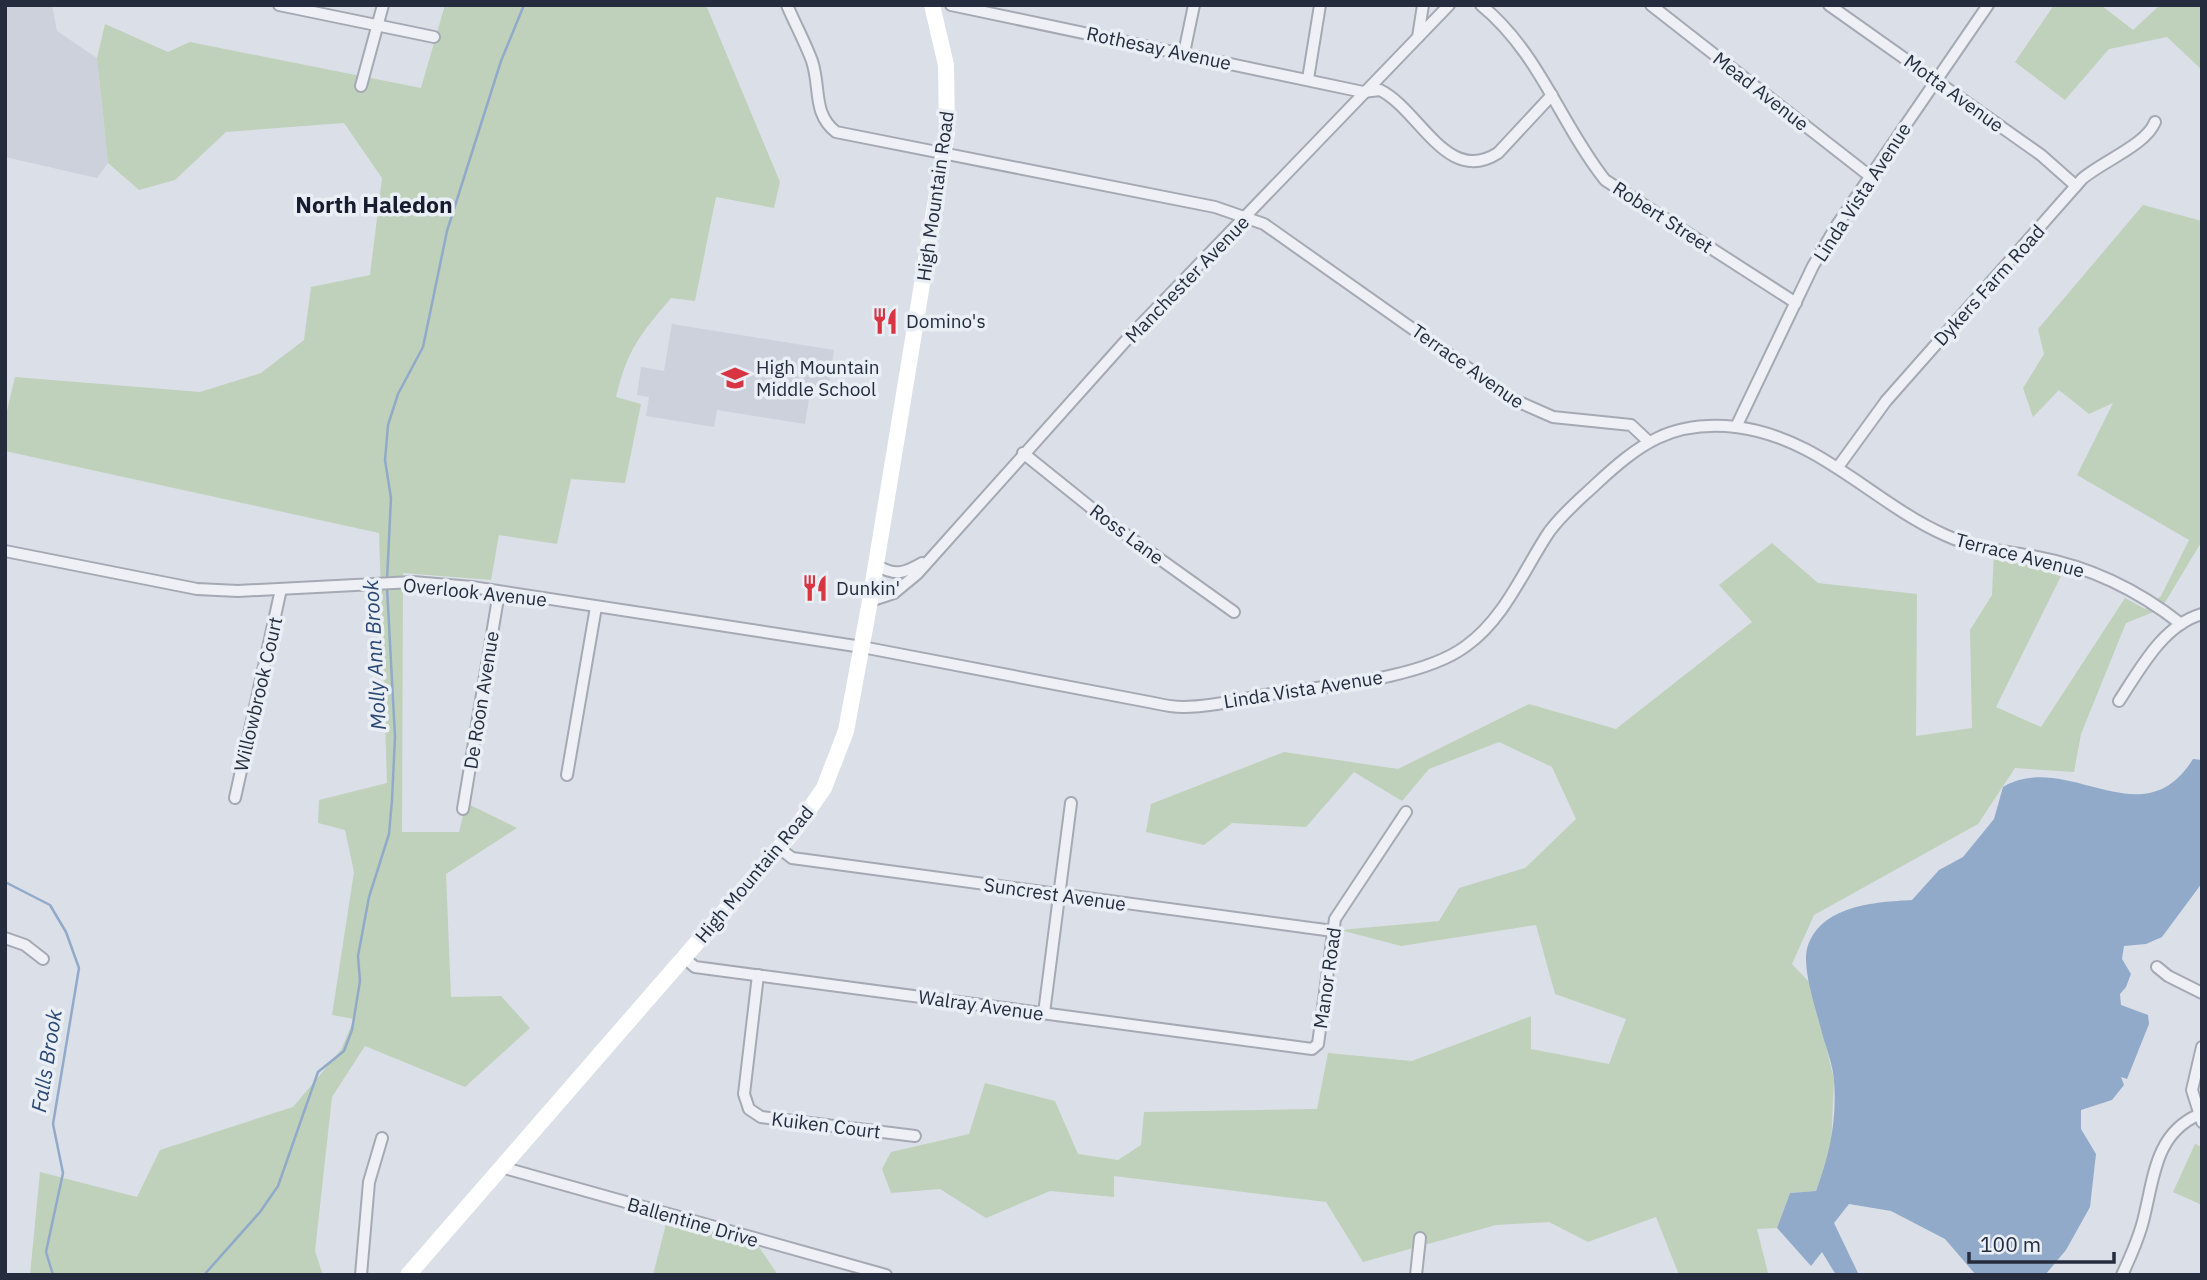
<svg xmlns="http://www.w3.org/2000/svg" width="2207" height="1280" font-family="'IBM Plex Sans',sans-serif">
<rect width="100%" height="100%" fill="#dbdfe7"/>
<g fill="#cdd1dc">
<polygon points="5,5 52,5 57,31 97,58 108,163 97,178 5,157"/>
<polygon points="672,324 834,350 828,390 791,385 789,396 809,399 805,424 717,410 714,427 646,416 649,397 637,395 641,367 664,371"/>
</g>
<g fill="#bfd1bb">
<path d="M445,5H706L780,182L774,208L716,197L695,301L671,298C640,335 628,348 616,397L641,404L625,483L571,479L557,544L499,535L491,580L403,573L402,832H459L466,803L517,828L446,874L451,997L501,996L530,1028L465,1087L365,1046L332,1097L315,1251L323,1275H30L40,1172L137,1197L160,1150L293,1107L341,1050L354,1019L332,1015L354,872L345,830L318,823L319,800L387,783L379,533L5,451V419L15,377L200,392L261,373L304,340L311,287L370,275L382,178L344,123L226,132L175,180L139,190L108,163L97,58L105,24L168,52L190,42L421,88Z"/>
<polygon points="2054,5 2101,5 2133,30 2160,5 2202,5 2202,70 2167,37 2109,49 2065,100 2015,62"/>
<polygon points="2143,205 2202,221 2202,541 2161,609 2126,623 2081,734 2074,772 2015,768 1978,824 1814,915 1792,964 1810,983 1834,1079 1831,1150 1816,1191 1790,1193 1777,1228 1757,1229 1768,1273 1679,1275 1656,1217 1588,1242 1549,1222 1496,1225 1363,1262 1326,1202 1114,1176 1114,1197 1050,1191 986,1218 940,1189 891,1193 882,1169 891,1152 969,1134 985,1083 1055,1101 1078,1154 1118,1160 1141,1145 1144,1112 1317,1109 1328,1053 1412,1061 1531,1016 1531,1049 1609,1064 1626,1019 1555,994 1536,925 1401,946 1340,930 1439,921 1459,888 1525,868 1576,819 1552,767 1499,742 1429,769 1402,801 1354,772 1306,827 1232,823 1204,845 1146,832 1151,804 1284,752 1398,769 1529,704 1616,729 1752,622 1719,585 1772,543 1818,583 1917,594 1916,736 1972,728 1970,630 1992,595 1994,551 2066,566 1996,707 2041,727 2125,598 2145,609 2161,596 2189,540 2077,475 2113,403 2089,414 2059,390 2033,417 2023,388 2044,354 2038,329"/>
<polygon points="2195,1144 2202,1147 2202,1205 2173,1192"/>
<polygon points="669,1212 752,1237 778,1275 653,1275"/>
</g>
<path fill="#92aaca" d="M2193,759L2202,760V883L2162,937L2146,944L2124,946L2122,959L2131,974L2126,987L2120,994L2121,1005L2148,1015L2149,1024L2127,1079L2121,1077L2124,1085L2112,1100L2081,1110V1129L2096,1154L2090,1207L2066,1250L2045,1275H1976L1945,1239L1891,1211L1849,1204L1834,1223L1858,1273L1836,1275L1822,1252L1811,1266L1777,1228L1790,1193L1816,1191C1830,1154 1837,1120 1834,1080C1833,1065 1826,1048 1822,1033C1817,1012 1802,970 1807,949C1819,905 1876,902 1912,900L1939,870L1963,857L1994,819L2003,787C2068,749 2142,841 2193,759Z"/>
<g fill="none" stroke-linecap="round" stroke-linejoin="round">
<g stroke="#92aaca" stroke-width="2.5">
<polyline points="387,580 391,498 385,460 388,425 398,394 423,347 447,231 501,61 524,5"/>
<polyline points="5,882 50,905 66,932 79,968 53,1124 63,1173 46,1252 53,1275"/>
<polyline points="204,1275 260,1212 278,1186 318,1072 344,1051 352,1030 360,981 358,956 369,897 389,834 392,800 395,737 387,587"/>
</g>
<defs>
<g id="street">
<polyline points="279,5 434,37"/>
<path d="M787,5C795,24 805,42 812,61C821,88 812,113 836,132L1215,207L1264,224L1512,399L1553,417L1631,425L1648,441"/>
<path d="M951,5L1363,92L1380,90C1420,110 1447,186 1498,153L1552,95"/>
<path d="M1481,5C1539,52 1560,123 1605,180L1796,303"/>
<polyline points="1651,5 1871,177"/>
<polyline points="1829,5 2041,155 2076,186"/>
<polyline points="1418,37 1423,5"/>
<polyline points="1184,53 1194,5"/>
<polyline points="1308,79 1320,5"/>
<polyline points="361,86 383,5"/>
<polyline points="1736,427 1813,266 1837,225 1988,5"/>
<polyline points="1023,453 1115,527 1234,612"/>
<path d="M1838,467L1886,401L2082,179C2103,161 2146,145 2155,122"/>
<path d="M5,551L197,589L238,591L413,582L472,587L862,647L1154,703C1163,705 1173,707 1183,707C1212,707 1243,699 1271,694C1326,686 1422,679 1466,646C1505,618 1523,571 1549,532C1562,514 1579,500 1595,485C1639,444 1671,420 1736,427C1819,437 1873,503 1945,535C1975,549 2005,551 2037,557C2091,567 2138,590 2181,624"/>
<path d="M876,565C895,576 903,574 922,563"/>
<polyline points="870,601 894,593 917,574 1130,336 1449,5"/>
<path d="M2119,701C2140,669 2163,625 2202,614"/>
<polyline points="567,775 596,607"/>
<polyline points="235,798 281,589"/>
<polyline points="463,809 499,592"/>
<polyline points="779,848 792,858 807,860 1333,931"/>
<polyline points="5,938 25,945 43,959"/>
<polyline points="683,957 695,967 1312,1049 1318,1044 1335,919 1406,812"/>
<polyline points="2157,967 2168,976 2202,993"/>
<polyline points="758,975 744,1094 749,1109 761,1117 915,1136"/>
<polyline points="1044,1013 1071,803"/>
<polyline points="2202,1047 2192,1090 2202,1122"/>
<polyline points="501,1167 886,1275"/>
<polyline points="361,1275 369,1182 382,1138"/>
<polyline points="1416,1275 1420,1238"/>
<path d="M2122,1275C2130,1258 2137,1242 2142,1225C2154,1182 2153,1135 2198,1115"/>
</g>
</defs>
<use href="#street" stroke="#a4a9b4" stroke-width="14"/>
<use href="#street" stroke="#eef0f5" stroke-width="10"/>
<polyline stroke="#fff" stroke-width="16" points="408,1275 794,831 824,788 846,731 870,601 947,132 946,65 932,5"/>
</g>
<defs>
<symbol id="restaurant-bare" viewBox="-9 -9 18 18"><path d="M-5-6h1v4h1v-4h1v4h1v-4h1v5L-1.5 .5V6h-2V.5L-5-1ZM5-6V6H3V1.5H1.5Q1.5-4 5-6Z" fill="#d83441" stroke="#eaeef5" stroke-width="2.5" paint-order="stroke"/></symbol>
<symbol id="school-bare" viewBox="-9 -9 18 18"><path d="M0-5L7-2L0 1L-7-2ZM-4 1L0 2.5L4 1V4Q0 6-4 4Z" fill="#d83441" stroke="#eaeef5" stroke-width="2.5" paint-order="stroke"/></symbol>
</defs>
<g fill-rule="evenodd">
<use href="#restaurant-bare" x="866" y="302" width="38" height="38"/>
<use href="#school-bare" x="716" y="359" width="38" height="38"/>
<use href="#restaurant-bare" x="796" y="569" width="38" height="38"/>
</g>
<g text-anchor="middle" stroke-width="7" stroke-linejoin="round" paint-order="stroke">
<g font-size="19" fill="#242c3e" stroke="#eaeef5">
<text transform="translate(1159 48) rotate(12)" y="7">Rothesay Avenue</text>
<text transform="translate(1761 91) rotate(38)" y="7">Mead Avenue</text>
<text transform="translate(1954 93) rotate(36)" y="7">Motta Avenue</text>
<text transform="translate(1862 192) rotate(-57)" y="7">Linda Vista Avenue</text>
<text transform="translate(935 196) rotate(-82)" y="7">High Mountain Road</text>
<text transform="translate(1663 217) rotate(33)" y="7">Robert Street</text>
<text transform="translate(1187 279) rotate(-46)" y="7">Manchester Avenue</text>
<text transform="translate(1989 285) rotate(-48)" y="7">Dykers Farm Road</text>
<text transform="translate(1468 366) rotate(35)" y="7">Terrace Avenue</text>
<text transform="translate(1127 534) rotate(37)" y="7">Ross Lane</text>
<text transform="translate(2020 555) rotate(14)" y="7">Terrace Avenue</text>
<text transform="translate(475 592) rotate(6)" y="7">Overlook Avenue</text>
<text transform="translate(1303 689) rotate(-9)" y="7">Linda Vista Avenue</text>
<text transform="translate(258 694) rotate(-77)" y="7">Willowbrook Court</text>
<text transform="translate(481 700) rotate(-81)" y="7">De Roon Avenue</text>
<text transform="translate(754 874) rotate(-50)" y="7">High Mountain Road</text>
<text transform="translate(1055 894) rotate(8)" y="7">Suncrest Avenue</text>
<text transform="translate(1327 978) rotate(-82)" y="7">Manor Road</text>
<text transform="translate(981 1005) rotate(8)" y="7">Walray Avenue</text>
<text transform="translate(826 1125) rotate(7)" y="7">Kuiken Court</text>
<text transform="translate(693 1222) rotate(16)" y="7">Ballentine Drive</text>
</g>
<g font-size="19" fill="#242c3e" stroke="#eaeef5" text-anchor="start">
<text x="906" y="328">Domino's</text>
<text x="756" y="374">High Mountain<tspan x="756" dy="22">Middle School</tspan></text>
<text x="836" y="595">Dunkin'</text>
</g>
<g font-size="21" font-style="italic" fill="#2b4774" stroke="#eaeef5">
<text transform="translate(375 655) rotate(-93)" y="7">Molly Ann Brook</text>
<text transform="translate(47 1061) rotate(-81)" y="7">Falls Brook</text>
</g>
<g font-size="23" font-weight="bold" fill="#171d2e" stroke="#eaeef5">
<text x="374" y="213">North Haledon</text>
</g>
</g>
<rect width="2207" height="1280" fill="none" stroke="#242c3e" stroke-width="14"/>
<path d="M1969 1252v10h145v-10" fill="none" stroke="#242c3e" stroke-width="3.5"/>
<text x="1980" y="1252" font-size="21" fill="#242c3e" stroke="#eaeef5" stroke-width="5" paint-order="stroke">100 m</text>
</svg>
